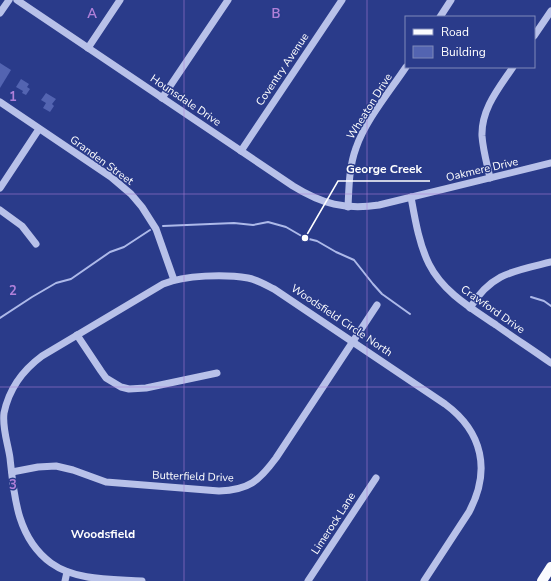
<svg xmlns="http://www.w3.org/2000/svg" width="551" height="581" font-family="'Nunito Sans',sans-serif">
<rect width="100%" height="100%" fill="#2a3b8a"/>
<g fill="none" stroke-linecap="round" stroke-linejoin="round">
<g stroke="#adb9e9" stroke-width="2">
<polyline points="163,226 234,223 253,225 268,222 286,227 305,238 317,241 336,252 354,260 373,284 382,294 410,314"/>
<polyline points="531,297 544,301 551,306"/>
<polyline points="0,318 32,297 56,283 71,279 110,252 124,247 150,230"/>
</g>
</g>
<g fill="#5364b1">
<polygon points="0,63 11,70 0,88"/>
<polygon points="21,79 29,84 27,87 30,89 26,95 22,93 23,91 16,87"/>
<polygon points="46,93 56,99 52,104 54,106 50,112 43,108 46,103 41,100"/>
</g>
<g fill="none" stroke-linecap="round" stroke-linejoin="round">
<g stroke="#b8c1e9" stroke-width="7">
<path d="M17,0L293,186C322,204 345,210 379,205L551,163"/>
<polyline points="0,13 9,0"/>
<polyline points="440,17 451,0"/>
<polyline points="534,36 551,11"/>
<polyline points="88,48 120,0"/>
<polyline points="162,98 228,0"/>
<polyline points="0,102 111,177 131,194 142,207 156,229 174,280"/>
<polyline points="241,151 342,0"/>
<path d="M490,178C487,164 483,150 482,136C481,109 499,88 513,67"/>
<polyline points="0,188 39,129"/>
<path d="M411,197C415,219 419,244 429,264C443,292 471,308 496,325C514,338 533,350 551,363"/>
<path d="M348,207C349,187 349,167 356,148C365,121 390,91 406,67"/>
<polyline points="0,210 22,226 36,244"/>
<path d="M470,308C491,273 514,271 551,262"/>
<polyline points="77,335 101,371 106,378 121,387 129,389 146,388 217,373"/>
<path d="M12,472L38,467L56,466L73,470L106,482L219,491C249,490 259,481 276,458L377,305"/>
<polyline points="65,581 67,572"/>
<path d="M142,581C112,579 76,581 51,563C17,538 14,496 10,458C8,444 2,428 4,413C9,389 23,370 42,356L163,284C185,275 225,274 248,278C258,280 266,285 274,289L445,404C483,432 491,471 469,512L424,581"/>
<polyline points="308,581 376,478"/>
</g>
<polyline stroke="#fafbfe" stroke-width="10" points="542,581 551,567"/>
</g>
<path fill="none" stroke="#b080d9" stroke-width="1" stroke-opacity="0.55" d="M184,0V581M367,0V581M0,194H551M0,387H551"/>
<g text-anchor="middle" stroke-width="3" stroke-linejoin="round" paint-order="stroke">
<g font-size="11" fill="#fff" stroke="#2a3b8a">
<text transform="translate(282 69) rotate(-56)" y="4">Coventry Avenue</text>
<text transform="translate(186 100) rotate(34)" y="4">Hounsdale Drive</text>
<text transform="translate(369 106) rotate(-58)" y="4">Wheaton Drive</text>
<text transform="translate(102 160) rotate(36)" y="4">Granden Street</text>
<text transform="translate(482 169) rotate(-13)" y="4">Oakmere Drive</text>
<text transform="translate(493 309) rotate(35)" y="4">Crawford Drive</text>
<text transform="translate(342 320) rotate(34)" y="4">Woodsfield Circle North</text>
<text transform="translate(193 476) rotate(2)" y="4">Butterfield Drive</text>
<text transform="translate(333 523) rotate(-57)" y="4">Limerock Lane</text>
</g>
<g font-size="12" font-weight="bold" fill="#fff" stroke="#2a3b8a">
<text x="103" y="538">Woodsfield</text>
</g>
</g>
<g font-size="13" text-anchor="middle" font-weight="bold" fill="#b080d9" stroke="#2a3b8a" stroke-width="3" stroke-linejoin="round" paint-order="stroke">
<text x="92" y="18">A</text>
<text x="276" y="18">B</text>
<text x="13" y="101">1</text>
<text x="13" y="295">2</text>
<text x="13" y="489">3</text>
</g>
<path fill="none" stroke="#fff" stroke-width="1.5" d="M305 238L338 181H430"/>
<circle fill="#fff" stroke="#2a3b8a" stroke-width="1.5" cx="305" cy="238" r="4"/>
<g font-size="12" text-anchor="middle" font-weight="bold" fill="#fff" stroke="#2a3b8a" stroke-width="3" stroke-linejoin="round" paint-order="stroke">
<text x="384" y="173">George Creek</text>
</g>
<rect x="405" y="16" width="130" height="52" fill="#2a3b8a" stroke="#7f89b9"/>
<rect x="413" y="29" width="20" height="6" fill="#fafbfe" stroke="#7f89b9"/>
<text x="441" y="36" font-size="12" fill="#ffffff">Road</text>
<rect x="413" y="46" width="20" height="12" fill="#5364b1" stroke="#7f89b9"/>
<text x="441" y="56" font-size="12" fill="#ffffff">Building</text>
</svg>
